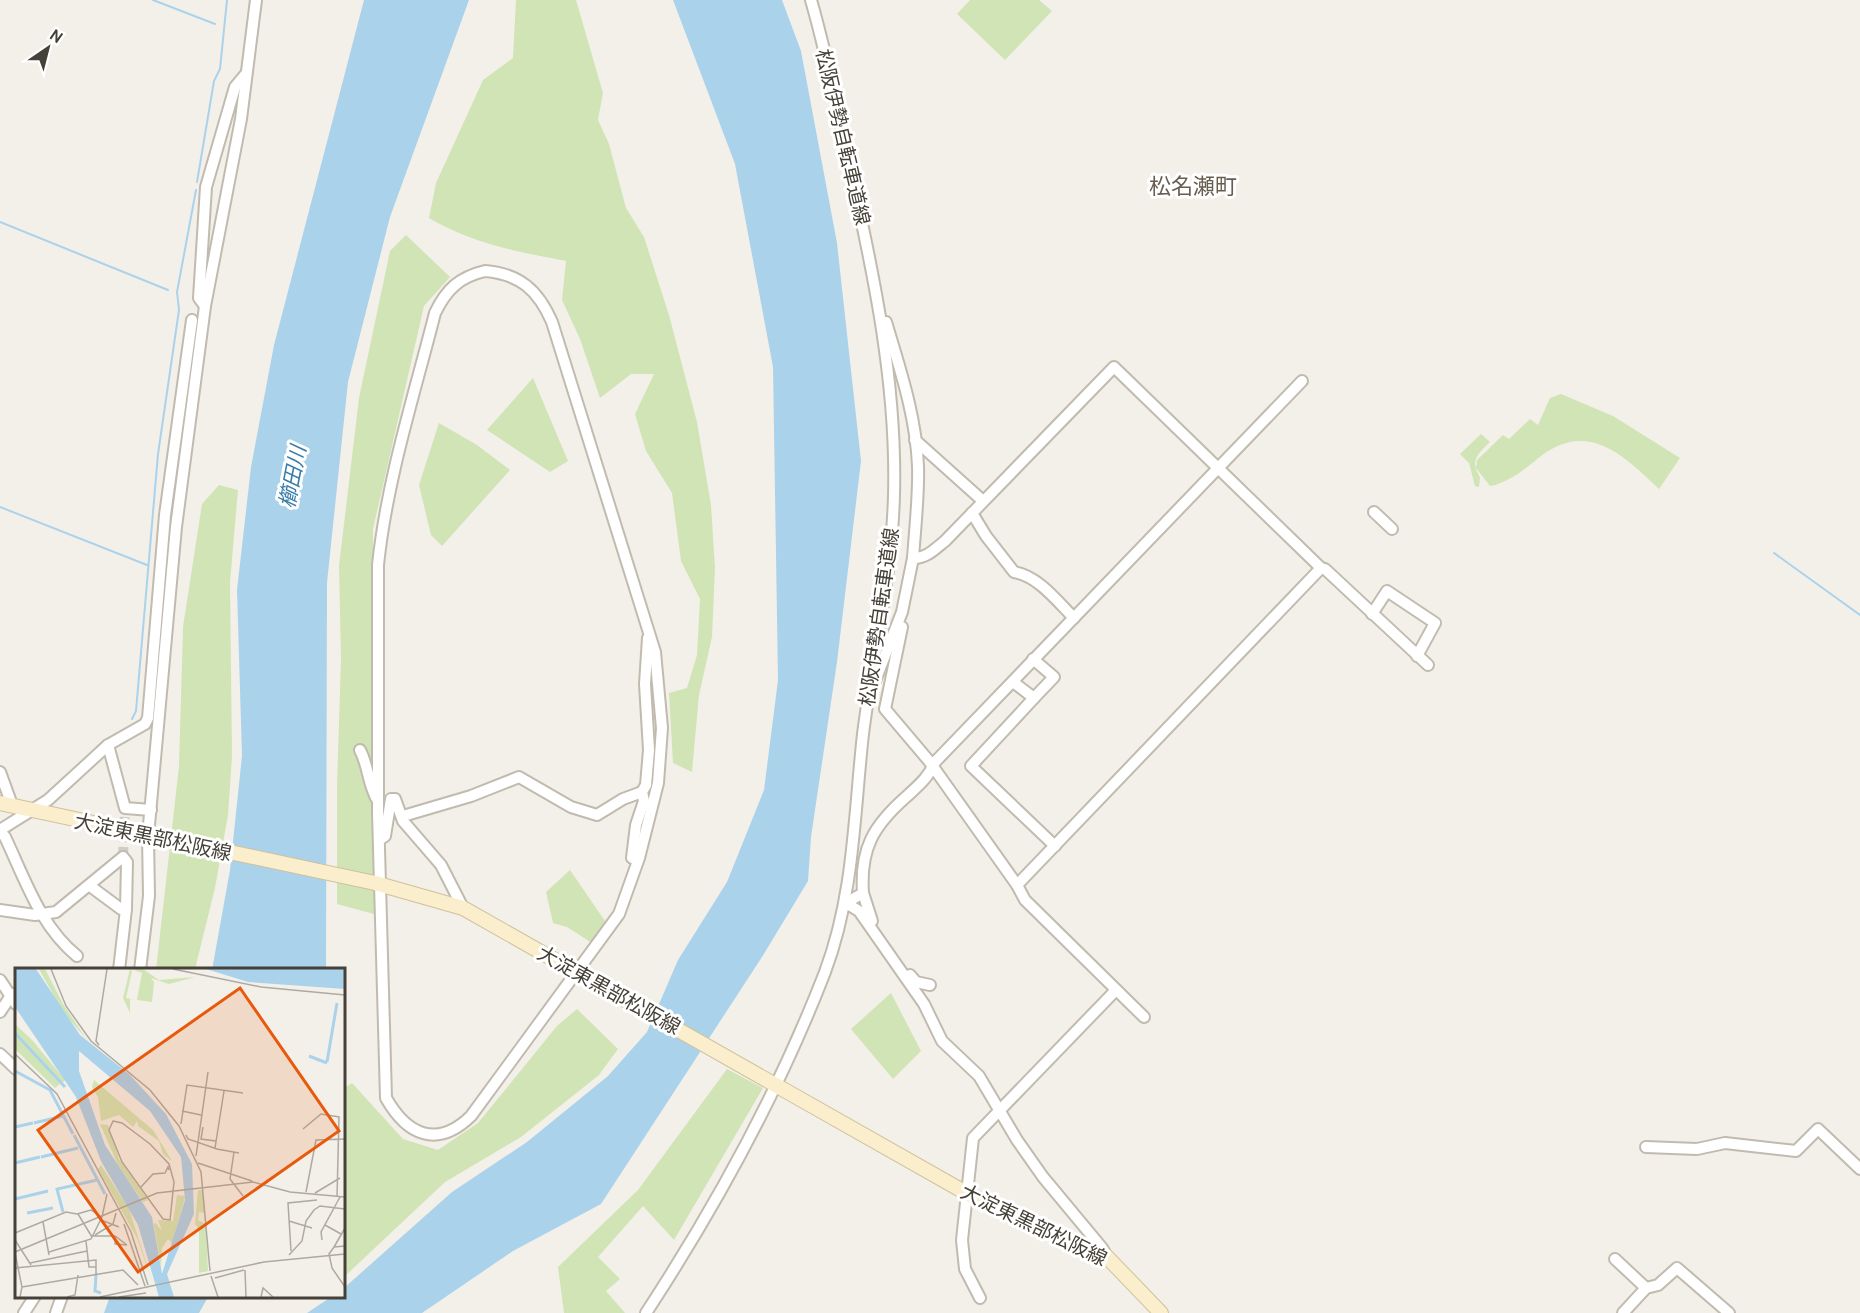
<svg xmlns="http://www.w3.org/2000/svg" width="1860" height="1313" font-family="Cabin,'Noto Sans JP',sans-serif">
<rect width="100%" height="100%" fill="#f3f0e9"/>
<g fill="#d0e4b5">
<path d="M516,0H576L603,93L598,120L609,144L626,208L644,237L669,315L697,422L711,505L715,568L712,637L699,695L692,772L673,763L669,693L687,688L697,655L700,599L681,561L672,493L646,451L635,414L654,374H631L600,398L580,339L562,300L566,261C518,252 471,243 429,218L436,183L483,80L513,58Z"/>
<polygon points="970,0 1039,0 1052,11 1005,60 957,14"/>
<polygon points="406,235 450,277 424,306 373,529 374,914 337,904 337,786 341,659 339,566 359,398 390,251"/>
<polygon points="533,378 568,461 550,472 487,430"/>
<path d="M1561,394L1613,416L1680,458L1659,489C1624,456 1589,420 1541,456C1526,468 1510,482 1490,486L1476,468L1477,460L1503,435L1509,439L1530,419L1538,425L1550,398Z"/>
<polygon points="439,423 477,445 510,470 442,546 431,535 419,485"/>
<path d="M1481,434L1490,442C1477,455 1470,460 1480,477L1479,487L1475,486L1469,463L1460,454Z"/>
<polygon points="219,485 238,490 230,582 232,756 228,815 215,888 195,969 156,970 179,766 183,627 202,504"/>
<polygon points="570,870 605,921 592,943 567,927 553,923 546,892"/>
<polygon points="891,993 921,1051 893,1079 851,1029"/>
<polygon points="577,1009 618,1049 599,1075 521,1137 445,1182 344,1277 344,1088 352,1083 403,1139 438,1150 478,1123 557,1026"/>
<polygon points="727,1069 763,1088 674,1240 643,1206 598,1257 620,1279 606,1291 625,1313 564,1313 558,1267 638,1190"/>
</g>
<g fill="#abd2eb">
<polygon points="364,0 469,0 390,217 348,382 327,583 326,969 212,970 230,870 242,756 237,590 251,467 274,345"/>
<polygon points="673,0 782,0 801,51 837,243 861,461 837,662 811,837 808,881 762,957 601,1204 513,1251 422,1313 307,1313 331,1297 344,1296 344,1288 452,1192 527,1142 608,1076 647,1032 678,960 727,882 764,790 778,680 773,367 735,164"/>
<polygon points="110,1296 208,1296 208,1297 199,1313 104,1313"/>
</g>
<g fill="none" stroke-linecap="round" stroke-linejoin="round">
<g stroke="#abd2eb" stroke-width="2">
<polyline points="153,0 215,24"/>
<polyline points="197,182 214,81 220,69 227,0"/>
<polyline points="0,222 168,290"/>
<polyline points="0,507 147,565"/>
<polyline points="1774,553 1860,615"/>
<polyline points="132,719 136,711 158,454 179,310 177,292 196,190"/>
</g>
<polyline stroke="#d0cdc6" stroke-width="10" stroke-dasharray="10 5" stroke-linecap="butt" points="123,857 125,808"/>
<defs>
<g id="street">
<path d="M485,271C520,274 538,290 552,322L655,652L662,728L658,783L639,858L619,914L471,1116C437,1149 407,1135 386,1098L378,813V565C387,479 414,396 435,313C446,290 459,277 485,271Z"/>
<polyline points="205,306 199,298 206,187 235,87 245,75"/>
<path d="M886,322C900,369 916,416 918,466C919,496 915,528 913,558"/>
<polyline points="915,440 983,501"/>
<polyline points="1374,512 1392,529"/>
<path d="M972,513L986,536L1014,572C1038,576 1057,601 1074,618"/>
<polyline points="1372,614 1387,591 1435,623 1417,656"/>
<polyline points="902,627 885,709 929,761 1017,885 1025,900 1144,1017"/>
<path d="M875,681L902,612L913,558C926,559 936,548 945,541L1114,367L1321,568L1325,569L1428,665"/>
<polyline points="1013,682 1034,698 1054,677 1033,659"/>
<polyline points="1034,698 971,766 1055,846"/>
<polyline points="108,745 125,808 151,810"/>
<path d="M360,750C369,767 368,786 378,801"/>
<polyline points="0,772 12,805"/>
<polyline points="642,792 646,785 649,750 645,684 648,638"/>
<polyline points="403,816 471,796 519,777 571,807 597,815 623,799 642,792 644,801 636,825 632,858"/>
<polyline points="0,830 48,800 108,745 145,724 148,718 165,515 192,320"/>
<path d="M0,831L5,837C25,879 40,926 77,956"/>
<polyline points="382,838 385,836 391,799 395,799 403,821 441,865 463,908"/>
<polyline points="1017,885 1321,568"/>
<polyline points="90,886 121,909 126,909"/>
<polyline points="863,893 872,921"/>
<path d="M846,903L863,893C860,849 873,826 906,797C918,786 929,777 935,762L1302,381"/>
<polyline points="846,903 859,911 924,1004 942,1041 979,1076 1017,1140 1043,1177 1102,1248 1107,1257"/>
<polyline points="0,910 35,915 56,912 123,857 127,862 126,909 119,970"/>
<polyline points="140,970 149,896 148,836 176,527 205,306 241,119 256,0"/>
<polyline points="910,975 916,982 930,985"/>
<polyline points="0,980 16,1004"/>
<polyline points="0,1012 12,994"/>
<polyline points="0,1054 16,1069"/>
<polyline points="1646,1147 1697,1149 1725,1143 1796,1151 1818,1129 1860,1169"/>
<polyline points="1615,1259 1646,1288"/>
<polyline points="980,1298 965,1269 962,1240 973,1138 1116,990"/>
<polyline points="24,1313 35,1296"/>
<polyline points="56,1313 62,1296"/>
<path d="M646,1313C716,1206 779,1091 825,972C854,895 854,815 863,734C873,654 892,576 894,495C897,385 874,275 850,168C838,112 827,55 811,0"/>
<polyline points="1623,1313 1646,1288 1658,1285 1677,1268 1729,1313"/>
</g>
<polyline id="secondary" points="0,803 375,883 463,908 968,1194 1107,1257 1161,1313"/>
</defs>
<use href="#street" stroke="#c1bbaf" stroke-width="14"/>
<use href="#secondary" stroke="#cfc19c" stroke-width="16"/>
<use href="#street" stroke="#fff" stroke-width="10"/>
<use href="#secondary" stroke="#faeecc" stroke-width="14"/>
</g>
<g text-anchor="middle" stroke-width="6" stroke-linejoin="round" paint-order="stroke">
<g font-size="20" fill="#464138" stroke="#fff">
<text transform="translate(843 137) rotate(77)" y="7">松阪伊勢自転車道線</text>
<text transform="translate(879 617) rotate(-82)" y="7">松阪伊勢自転車道線</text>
<text transform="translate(153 837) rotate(12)" y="7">大淀東黒部松阪線</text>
<text transform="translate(609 990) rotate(29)" y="7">大淀東黒部松阪線</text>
<text transform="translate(1034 1225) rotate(26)" y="7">大淀東黒部松阪線</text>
</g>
<g font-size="21" font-style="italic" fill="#397caa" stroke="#fff">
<text transform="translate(293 477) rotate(-79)" y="7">櫛田川</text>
</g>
<g font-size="22" fill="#685e50" stroke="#fff">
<text x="1193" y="194">松名瀬町</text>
</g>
</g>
<g transform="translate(15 968)">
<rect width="330" height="330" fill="#f3f0e9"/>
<path d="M24,1H30L48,36L72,72L85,83L73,73L48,44ZM115,1L117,3L111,30L122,32L127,5L117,1H128L144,12L180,9L154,16L136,10L139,14L137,34L115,31V45L108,30ZM0,56L18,73L50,112L47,115L0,63ZM0,68H3L45,116L40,120L0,81ZM79,112L138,162L157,193L148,186L144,173L123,158L122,153L118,159L104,147L86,153L83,129L77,119ZM85,156L93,157L104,191L133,232L128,234L103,197ZM86,197L114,241L138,316L122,270L83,201ZM183,222H188L190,245L184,244L183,252L191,256L193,303L184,305V261L180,256ZM162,227L170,228L169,233L157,275L153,271L147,280L146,299L139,257L140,254L147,263L143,252L158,253Z" fill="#d0e4b5"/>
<path d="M0,1H21L65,67L114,106L151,146L177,196L179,246L152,306L159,329H144L123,257L86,193L61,129L0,39ZM64,83L135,143L166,189L170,232L147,306L137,249L90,177L64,103ZM191,1H330V21L233,14Z" fill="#abd2eb" fill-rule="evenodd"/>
<path fill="none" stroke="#abd2eb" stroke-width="3" d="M0,65L50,119M294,88L312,95M312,94L322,35M0,103L35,122L58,166M19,155L48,148M0,159L18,155M59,167L90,226M26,189L63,180M0,195L25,189M0,231L33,223M48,244L42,221L82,212M12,245L38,240M81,307L80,323L86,325"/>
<path fill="none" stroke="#aeaaa2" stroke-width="1.5" d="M36,1L51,38L76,73L135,122L164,158L186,204L195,303M158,1L246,19L330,27M84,77L81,73L92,1M0,86L42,126L116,264L133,317M167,143L186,147M98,153L107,155L135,176L154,196L159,214L155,252L148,251L107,194L94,162ZM166,156L172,117L228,125M188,159L186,171L201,173M288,161L306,146L324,149L322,229M171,167L173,171L202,181L224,185M200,180L209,123M219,184L215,211L228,228M181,188L193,104M183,195L237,213M126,219L138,206L150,205L153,199L154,202M291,224L301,172L330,171M300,225L325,210M63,246L77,269M86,252L104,259M274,253L297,260M28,254L34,287M109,256L130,318M310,257L326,266M0,265L51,244L62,246L76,242L85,248M80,267L98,256L101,245M77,268H100L112,277M100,268V276L112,277M0,272L16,297M307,272L306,264L325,229M71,273L74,299H81M330,278L319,279L314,286L317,300L330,319M319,279L330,260M276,283L273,235L302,232M0,284L142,225L238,214L275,224L330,229M34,284L76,271L87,249L92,226M0,285L7,319L5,329M274,287L287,273L291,253L299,242L305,238L330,241M15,295L72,283M0,300L81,292V306M230,302L231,329M196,308L203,329M200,310L229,302M7,319L108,302L123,317M52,329L60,327L63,307M85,329L249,294L330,286M104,329L131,325M246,329L248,320L258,329"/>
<path fill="#e8590c" fill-opacity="0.15" stroke="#e8590c" stroke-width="3" d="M225,20L324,163L123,304L23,162Z"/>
<rect width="330" height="330" fill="none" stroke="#464138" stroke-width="3"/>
</g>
<g transform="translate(48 48) rotate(35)" stroke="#ffffff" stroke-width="4.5" paint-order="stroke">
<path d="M0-4.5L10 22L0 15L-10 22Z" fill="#464138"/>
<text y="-9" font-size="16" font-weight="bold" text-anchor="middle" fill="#464138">N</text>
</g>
</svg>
